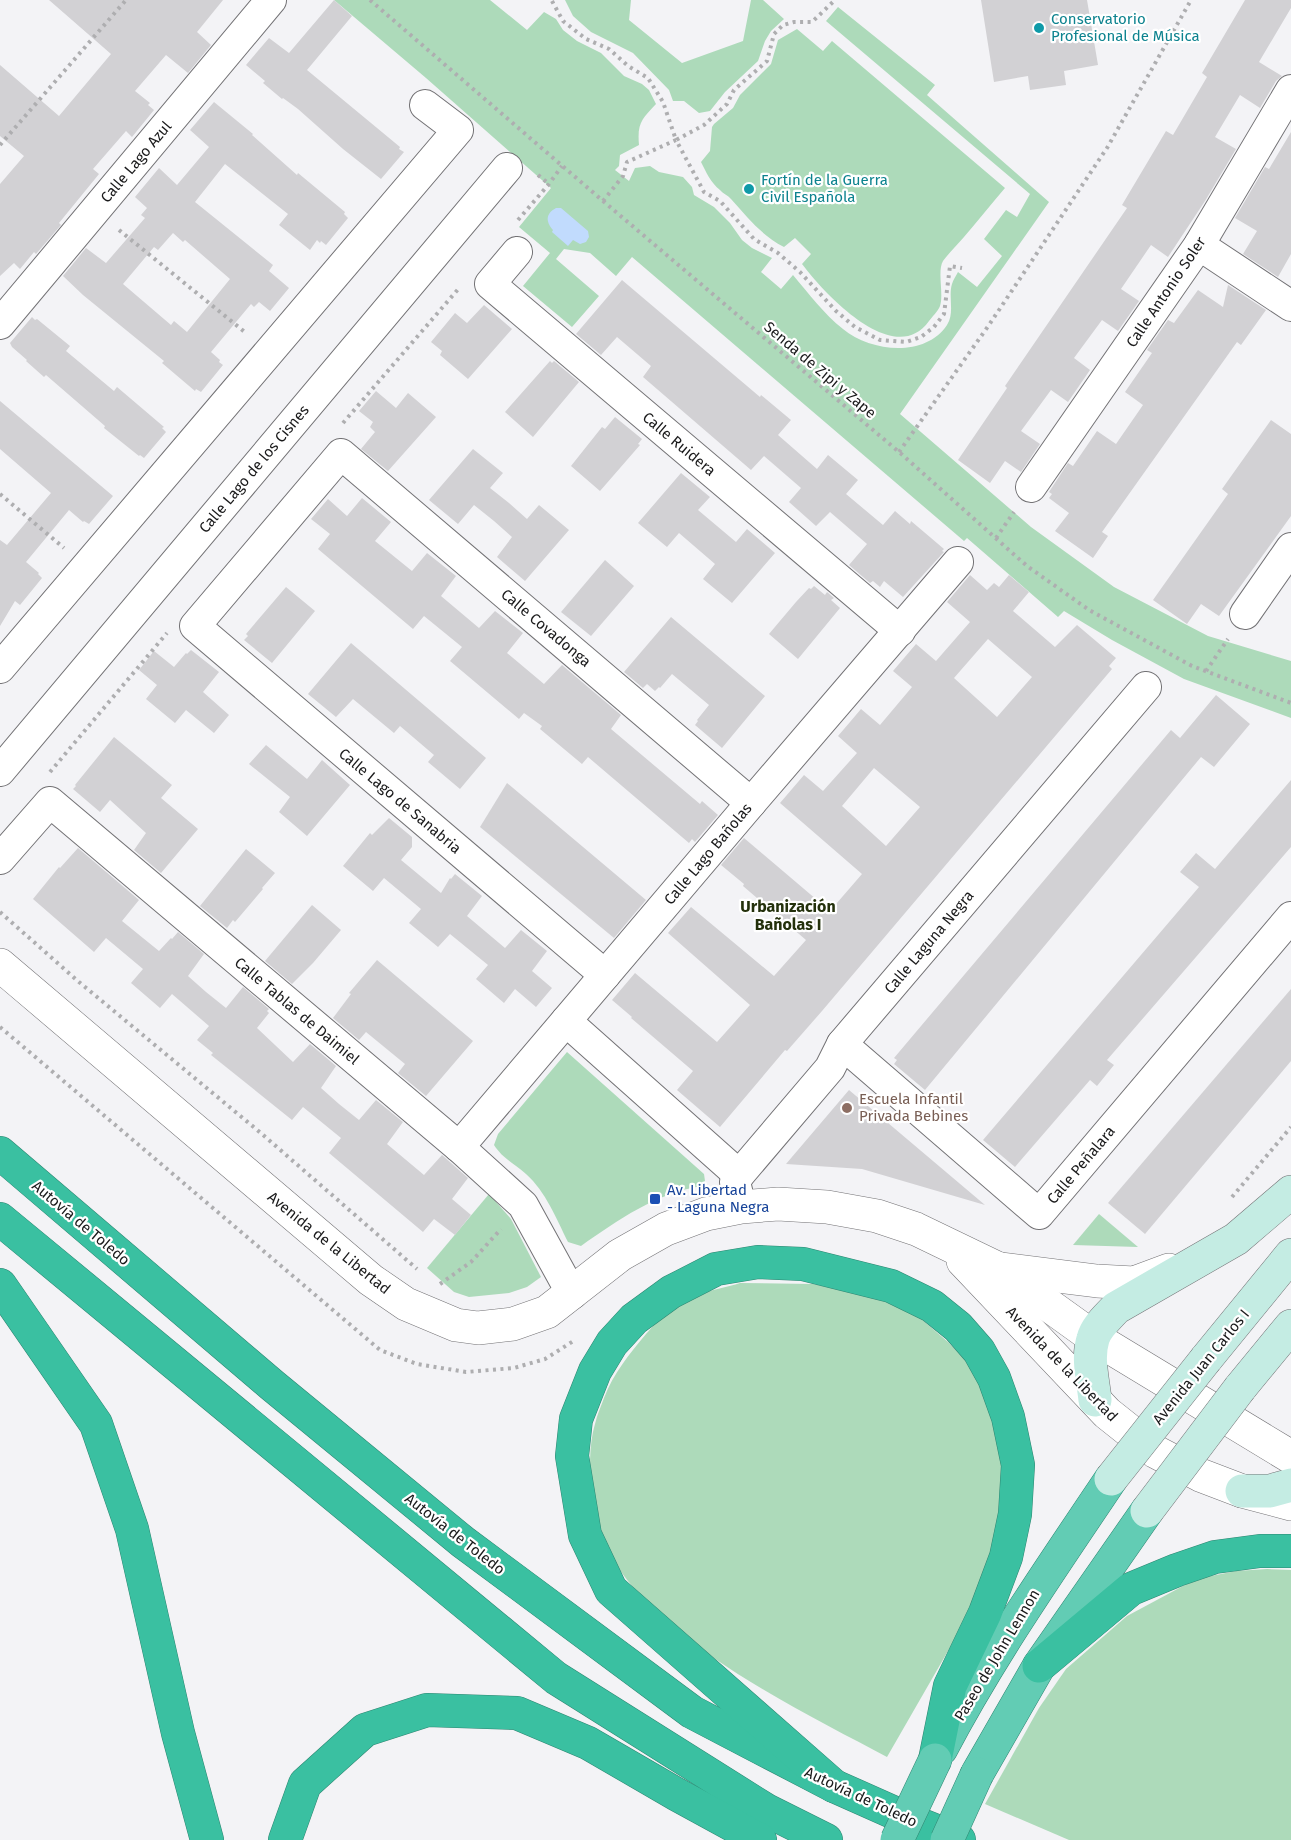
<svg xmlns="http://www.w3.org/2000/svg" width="1291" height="1840" font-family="'Fira Sans',sans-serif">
<rect width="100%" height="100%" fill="#f3f3f6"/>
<g fill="#addaba">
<path d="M334,0H490L527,30L544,12L556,19L563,30L577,41L601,53L624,76L642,84L649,90L656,104C642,119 637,123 639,145L620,155L619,166L615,170L629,181L635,168L650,166L659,172L683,177L692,187L694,195L714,207L730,223L742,240L752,248L772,258L761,272L781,289L793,275C809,294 824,314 843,329C871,352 925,358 947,325C955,313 948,297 952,284C953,280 956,276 958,272L977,287L1002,256L984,239L1006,210L1017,217L1030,194L826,21L838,7L935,85L927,95L1049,202L900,414L1031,527L1114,587L1208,636L1291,661V718L1184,679L1112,640L1064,611L1058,617L967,538L964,541L632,257L616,276L590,253L564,249L556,259L599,296L572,327L523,286L550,253L519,227L551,188L426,78Z"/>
<polygon points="565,0 631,0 629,20 682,63 743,41 751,0 763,0 784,19 771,31 765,41 758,61 725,92 710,111 699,113 684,101 673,101 669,90 633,53 591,32 573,16"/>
<path d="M797,29L823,51L832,41L1005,188C991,204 978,221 964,237C957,245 949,253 943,261C937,271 944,294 940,306C938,311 932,317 929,321C894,370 823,292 802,264L811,254L795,238L784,247C761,235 748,218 731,199C728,195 723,194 720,190C711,183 706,172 701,162L710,151L712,127L714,124L733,108L740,95L771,64L778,40Z"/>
<path d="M567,1052L704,1174L705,1181L702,1186C656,1193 618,1220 581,1246L568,1242C556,1218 546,1192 526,1174C514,1163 503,1159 494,1145L498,1134Z"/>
<polygon points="489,1194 511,1219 541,1277 527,1287 509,1293 469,1297 454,1292 427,1268"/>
<polygon points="1099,1214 1138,1247 1073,1245"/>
<path d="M740,1283L813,1284L853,1292L893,1303L919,1317L948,1342L975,1370L1001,1442L1003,1495L986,1573L971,1611L887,1757C797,1709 641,1635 601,1536C590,1506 586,1454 595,1424C597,1415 601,1406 604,1398C613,1374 630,1353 646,1334C651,1329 656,1321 662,1317C673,1309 688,1301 701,1294C713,1289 728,1287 740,1283Z"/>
<polygon points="1267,1569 1291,1570 1291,1840 1069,1840 985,1804 1039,1708 1066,1669 1127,1616 1196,1579 1236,1571"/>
</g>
<path fill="#c1dbfd" d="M556,208H561L588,231L589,237L586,242L580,244L573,240L568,246L552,232L553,230C546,222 545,214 556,208Z"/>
<g fill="#d2d1d4" fill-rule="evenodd">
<polygon points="49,0 223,0 197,32 211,45 188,73 166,55 135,91 150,103 148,105 154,110 132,137 126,131 93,169 99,174 59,223 61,225 36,254 34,252 20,269 14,263 0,276 0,184 24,156 0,136 0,65 59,116 111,54"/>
<polygon points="334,0 352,16 307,70 400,147 399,149 404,152 381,179 343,149 298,109 283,98 282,99 263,83 265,81 246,65 269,38 289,53"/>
<polygon points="981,0 1087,0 1098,65 1064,71 1066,85 1030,90 1028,76 994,82"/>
<polygon points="1245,0 1291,0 1291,8 1259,62 1282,76 1276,81 1260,108 1240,95 1215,137 1236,149 1205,201 1168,257 1151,245 1121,289 1139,301 1118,331 1102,320 1074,358 1090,370 1068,402 1051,390 1021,431 1040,444 1021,472 1005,461 990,483 958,460 1007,388 1005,386 1018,367 1127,208 1122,205 1166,131 1173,135 1207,77 1202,73"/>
<path d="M214,102L253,134L252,135L297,175L298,173L345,212L344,214L348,218L326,245L321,241L320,243L317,240L310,250L279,225L288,214L225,164L195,202L273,265L269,271L289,288L270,311L259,302L254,307L251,304L211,352L220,360L219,362L223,365L201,392L196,389L195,391L162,363L164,361L83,295L63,276L86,248L106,263L145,218L141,215L147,208L135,197L159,168L177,185L209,147L190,130ZM173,233L183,242L185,240L230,279L187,332L174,321L171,325L123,284L154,247L158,250Z"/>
<polygon points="1291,132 1291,254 1278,277 1243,254 1257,231 1235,218 1265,167 1269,169"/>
<polygon points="622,280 760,397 761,395 791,420 778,435 817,469 828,455 858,480 846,494 883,525 895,511 910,524 911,521 944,549 942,551 944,552 903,597 884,581 880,587 873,581 870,583 849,565 867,544 830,512 816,526 789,502 801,488 764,456 751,470 643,377 651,366 617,337 601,355 576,334"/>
<polygon points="1228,285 1266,310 1241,345 1237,342 1102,532 1108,536 1093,558 1055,531 1069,513 1049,498 1052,494 1049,492 1068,463 1073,466 1097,431 1116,444 1143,405 1125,392 1152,353 1147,350 1168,320 1174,323 1198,290 1223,307"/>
<polygon points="484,305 512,329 468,379 440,355 442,351 431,342 455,313 467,323"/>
<polygon points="32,317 35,320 37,319 70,346 66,351 114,391 117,387 164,427 162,428 166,432 144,458 140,455 139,456 104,428 105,426 46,375 44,377 26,361 27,360 12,347 10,343"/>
<polygon points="550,361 552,363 554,361 579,382 533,437 505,412"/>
<polygon points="376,391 396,408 408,393 436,417 388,471 361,449 375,432 370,427 373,422 359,411"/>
<polygon points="0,401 113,496 89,524 84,521 83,522 69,510 26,562 39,573 38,574 42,578 20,605 15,601 0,626 0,540 7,545 51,493 0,449"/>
<polygon points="615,417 642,439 638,444 640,445 600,491 571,466 602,427 605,429"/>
<polygon points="1271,420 1291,434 1291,516 1219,616 1201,604 1187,624 1153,600 1228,494 1222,489"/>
<polygon points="473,449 503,473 490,488 509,503 527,519 539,505 569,530 525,581 497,557 512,537 494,521 474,505 458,524 429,500"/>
<polygon points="681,473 710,497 698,510 736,542 747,529 775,553 732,603 703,579 715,564 679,533 667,547 638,523"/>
<polygon points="362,498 391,522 375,541 412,571 427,553 456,576 441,596 479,628 495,611 523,633 507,653 544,684 562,665 621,715 611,729 700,804 702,801 718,815 695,842 692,839 689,843 588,757 582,764 540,729 542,726 524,713 519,719 450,661 462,647 424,616 413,629 318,549 330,534 311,519 328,499 347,516"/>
<polygon points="605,560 634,586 591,636 561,612"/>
<path d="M970,575L987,590L994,583L999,587L1009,575L1029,592L1013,611L1055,647L1077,625L1116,658L1109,666L1112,669L822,1011L787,1051L785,1050L720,1127L677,1090L693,1071L631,1018L632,1017L612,1000L635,973L717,1042L750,1005L668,933L691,907L774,976L806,940L743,886L744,884L721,865L744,838L830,911L862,874L780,803L804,775L823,791L857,753L838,736L850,722L861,709L880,725L912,687L893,671L916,644L936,661L970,622L947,602ZM988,639L1032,677L997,717L954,678ZM874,768L920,807L886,846L842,806Z"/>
<polygon points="814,586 825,595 827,592 834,598 831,600 840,608 798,659 769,634 796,602 809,588 811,589"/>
<polygon points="286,587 315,611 272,663 244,640 248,636 246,634"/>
<polygon points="671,617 765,696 722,748 695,725 698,721 697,720 709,705 672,674 660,688 659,687 655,691 647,684 643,688 624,672"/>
<polygon points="351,643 486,758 460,789 428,762 434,755 400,726 394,733 353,699 336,717 308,694"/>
<polygon points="191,650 219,672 203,692 229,715 214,733 186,710 175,723 146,699 157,685 139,670 154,651 174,667 186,653 187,654"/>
<polygon points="1216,695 1250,724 1214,767 1201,757 925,1090 894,1064 897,1060 894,1058 1171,730 1180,738"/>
<polygon points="114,737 172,785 161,798 198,829 161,873 134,850 146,833 110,800 100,812 73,789 76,786 75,785"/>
<polygon points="266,745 307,779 322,760 350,785 307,836 279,812 290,797 249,764"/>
<polygon points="1291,780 1291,847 1107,1060 1114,1065 1097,1086 1090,1080 1015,1167 983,1140 1199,887 1180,872 1196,853 1215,869"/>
<polygon points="507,783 646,900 614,938 480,827"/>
<polygon points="389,818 412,837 412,847 401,860 441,893 450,878 451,879 455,874 482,896 467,916 505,948 521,930 547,951 532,971 552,988 536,1007 515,989 504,1003 476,979 488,965 450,934 438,947 409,923 421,909 384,878 373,891 343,866 370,833 372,835"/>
<polygon points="78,848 139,900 122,921 159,951 171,938 172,939 178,932 204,954 188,976 206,992 226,1008 243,987 269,1009 267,1011 269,1013 257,1028 293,1062 310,1044 336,1066 321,1088 339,1104 359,1120 376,1100 403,1122 387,1144 424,1175 442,1155 468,1178 452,1199 471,1215 455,1235 434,1219 423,1232 329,1153 341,1138 303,1107 292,1120 211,1055 213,1053 197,1040 209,1026 172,994 160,1008 131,983 143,969 106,938 94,952 33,899 59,867 60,868"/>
<polygon points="246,849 275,873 262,888 263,889 235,922 233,920 227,928 200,906"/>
<polygon points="312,905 341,930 313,963 292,984 265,961"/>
<polygon points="377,960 473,1041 426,1096 398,1073 405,1064 366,1032 359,1040 333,1018 351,994 349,993"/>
<polygon points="1291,989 1291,1061 1145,1234 1108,1203"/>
<polygon points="849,1090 985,1205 862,1169 786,1164"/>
</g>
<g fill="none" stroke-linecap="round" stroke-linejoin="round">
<defs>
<g id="minor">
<polyline points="1199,245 1291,306"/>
<polyline points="517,252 490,284 900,631"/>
<polyline points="0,324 271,0"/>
<polyline points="1031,487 1199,245 1291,90"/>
<polyline points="1245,614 1291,548"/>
<polyline points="0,668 458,130 425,105"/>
<polyline points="0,771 507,168"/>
<polyline points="0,859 50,802 459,1147 523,1205 572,1294"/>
<polyline points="605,975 195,626 341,454 751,803"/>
<polyline points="566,1021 739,1175"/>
<polyline points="842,1044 1039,1214 1291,917"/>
<polyline points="459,1147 751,803 958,562"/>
<polyline points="741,1207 735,1182 739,1175 830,1068 842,1044 1146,687"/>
</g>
<g id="tertiary">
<polyline points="0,965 371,1280 406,1304 456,1325 478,1328 513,1324 547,1312 620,1255 666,1229 706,1214 741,1207 778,1204 827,1207 877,1216 916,1229 997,1268 1093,1337 1291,1457"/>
<polyline points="963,1261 1107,1413 1156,1452 1200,1475 1242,1491 1291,1504"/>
<polyline points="1002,1269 1097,1281 1134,1283 1169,1270"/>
</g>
<g id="secondary">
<polyline points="1206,1359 1291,1255"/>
<polyline points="1240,1388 1291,1326"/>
<path d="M1095,1400C1093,1380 1087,1358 1093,1339C1096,1327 1108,1317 1116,1308L1236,1239L1291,1192"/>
<polyline points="1242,1491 1270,1491 1291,1485"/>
</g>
<g id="trunk">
<path d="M941,1749C991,1654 1052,1567 1111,1479"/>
<polyline points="977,1774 1039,1666 1147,1511"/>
</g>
<g id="motorway">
<polyline points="0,1153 272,1385 463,1542 692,1712 834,1786 924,1826 959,1840"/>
<polyline points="0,1219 556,1678 766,1810 826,1840"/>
<polyline points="0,1285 96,1424 132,1529 178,1733 207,1840"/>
<polyline points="1039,1666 1131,1589 1177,1570 1215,1557 1260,1551 1291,1551"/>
<polyline points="834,1786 611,1590 585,1535 572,1456 576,1419 595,1371 612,1343 634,1319 671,1292 716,1269 758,1262 803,1264 891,1286 932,1306 958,1327 979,1351 994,1378 1008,1417 1018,1465 1015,1514 1006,1557 985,1613 950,1686 935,1760"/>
<polyline points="285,1840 305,1784 365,1730 427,1710 517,1713 588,1743 676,1794 760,1840"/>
</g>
</defs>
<use href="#minor" stroke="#737275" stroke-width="32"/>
<use href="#tertiary" stroke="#737275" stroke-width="34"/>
<use href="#secondary" stroke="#737275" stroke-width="34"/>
<use href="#trunk" stroke="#2f8672" stroke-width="34"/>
<use href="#motorway" stroke="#2f8672" stroke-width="34"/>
<g stroke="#aeaeb0" stroke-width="4" stroke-dasharray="3 4.5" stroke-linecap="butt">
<polyline points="370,0 603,201 899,452 1027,566 1089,610 1192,666 1291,703"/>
<polyline points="552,1 563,21 586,39 609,49 628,66 648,78 663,102 676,140 704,125 727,104 734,90 767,61 774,34 783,25 794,22 812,22 835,0"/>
<polyline points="0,145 126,0"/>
<polyline points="538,175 549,184"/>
<polyline points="603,201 623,176 627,162 676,140 704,192 720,201 754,239 778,253 800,272 836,311 855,327 880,340 906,342 921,337 934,327 944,314 950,266 962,268"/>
<polyline points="518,220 549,184 562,166"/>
<polyline points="119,230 246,333"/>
<polyline points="343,423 460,287"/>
<polyline points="899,452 989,325 1107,148 1191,0"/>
<polyline points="0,494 64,548"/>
<polyline points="996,538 1014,512"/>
<polyline points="1206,671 1228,639"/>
<polyline points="50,772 167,633"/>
<polyline points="0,912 79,982 262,1134 417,1269"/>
<polyline points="0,1027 380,1350 417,1364 466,1372 514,1368 545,1359 575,1340"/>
<polyline points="1232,1197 1291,1127"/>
<polyline points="440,1284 471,1262 501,1229"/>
</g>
<use href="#minor" stroke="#fff" stroke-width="30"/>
<use href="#tertiary" stroke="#fff" stroke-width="33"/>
<use href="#secondary" stroke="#c4ece3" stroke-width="33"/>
<use href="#trunk" stroke="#62ccb4" stroke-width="33"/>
<use href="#motorway" stroke="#3ac0a1" stroke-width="33"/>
<defs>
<g id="secondary-bridge">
<polyline points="1111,1479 1206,1359"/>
<polyline points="1147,1511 1240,1388"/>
</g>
<g id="trunk-bridge">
<polyline points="897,1840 935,1760"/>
<polyline points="947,1840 977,1774"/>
</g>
</defs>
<use href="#secondary-bridge" stroke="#737275" stroke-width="34" stroke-linecap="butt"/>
<use href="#trunk-bridge" stroke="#2f8672" stroke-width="34" stroke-linecap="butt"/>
<use href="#secondary-bridge" stroke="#c4ece3" stroke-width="33"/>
<use href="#trunk-bridge" stroke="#62ccb4" stroke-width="33"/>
</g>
<g fill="#0f9aa8" stroke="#fff" stroke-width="2">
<circle cx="1039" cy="28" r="6"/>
<circle cx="749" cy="189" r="6"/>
</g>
<circle fill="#8d6e63" stroke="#fff" stroke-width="2" cx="847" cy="1108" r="6"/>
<rect fill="#1a4fb4" stroke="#fff" stroke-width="2" x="649" y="1193" width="12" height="12" rx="3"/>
<g text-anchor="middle" stroke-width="4.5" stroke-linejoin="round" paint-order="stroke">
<g font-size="15" fill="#0d838f" stroke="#fff" text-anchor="start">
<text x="1051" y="24">Conservatorio<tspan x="1051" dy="17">Profesional de Música</tspan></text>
<text x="761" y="185">Fortín de la Guerra<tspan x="761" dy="17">Civil Española</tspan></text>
</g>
<g font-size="15" fill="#1a1a1b" stroke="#fff">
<text transform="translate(136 162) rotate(-50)" y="5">Calle Lago Azul</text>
<text transform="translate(1166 292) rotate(-56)" y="5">Calle Antonio Soler</text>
<text transform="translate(820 370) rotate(40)" y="5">Senda de Zipi y Zape</text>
<text transform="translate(679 444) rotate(40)" y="5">Calle Ruidera</text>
<text transform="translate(254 469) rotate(-50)" y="5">Calle Lago de los Cisnes</text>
<text transform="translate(546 628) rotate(40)" y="5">Calle Covadonga</text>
<text transform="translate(400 801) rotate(40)" y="5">Calle Lago de Sanabria</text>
<text transform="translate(708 854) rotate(-50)" y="5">Calle Lago Bañolas</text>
<text transform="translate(929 942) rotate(-50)" y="5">Calle Laguna Negra</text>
<text transform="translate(297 1011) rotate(40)" y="5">Calle Tablas de Daimiel</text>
<text transform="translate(1081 1165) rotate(-50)" y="5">Calle Peñalara</text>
<text transform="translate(81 1223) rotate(40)" y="5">Autovía de Toledo</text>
<text transform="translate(329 1243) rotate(39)" y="5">Avenida de la Libertad</text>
<text transform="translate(1062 1364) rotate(46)" y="5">Avenida de la Libertad</text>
<text transform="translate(1201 1367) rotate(-51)" y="5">Avenida Juan Carlos I</text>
<text transform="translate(455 1534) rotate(38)" y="5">Autovía de Toledo</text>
<text transform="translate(997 1655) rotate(-59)" y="5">Paseo de John Lennon</text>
<text transform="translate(861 1797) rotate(25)" y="5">Autovía de Toledo</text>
</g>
<g font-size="15" fill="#785e54" stroke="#fff" text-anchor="start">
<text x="859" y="1104">Escuela Infantil<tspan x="859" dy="17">Privada Bebines</tspan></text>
</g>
<g font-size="15" fill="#164399" stroke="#fff" text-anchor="start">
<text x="667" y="1195">Av. Libertad<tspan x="667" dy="17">- Laguna Negra</tspan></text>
</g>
<g font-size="16" font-weight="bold" fill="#24310c" stroke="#fff">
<text x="788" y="912">Urbanización<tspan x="788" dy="18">Bañolas I</tspan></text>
</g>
</g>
</svg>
